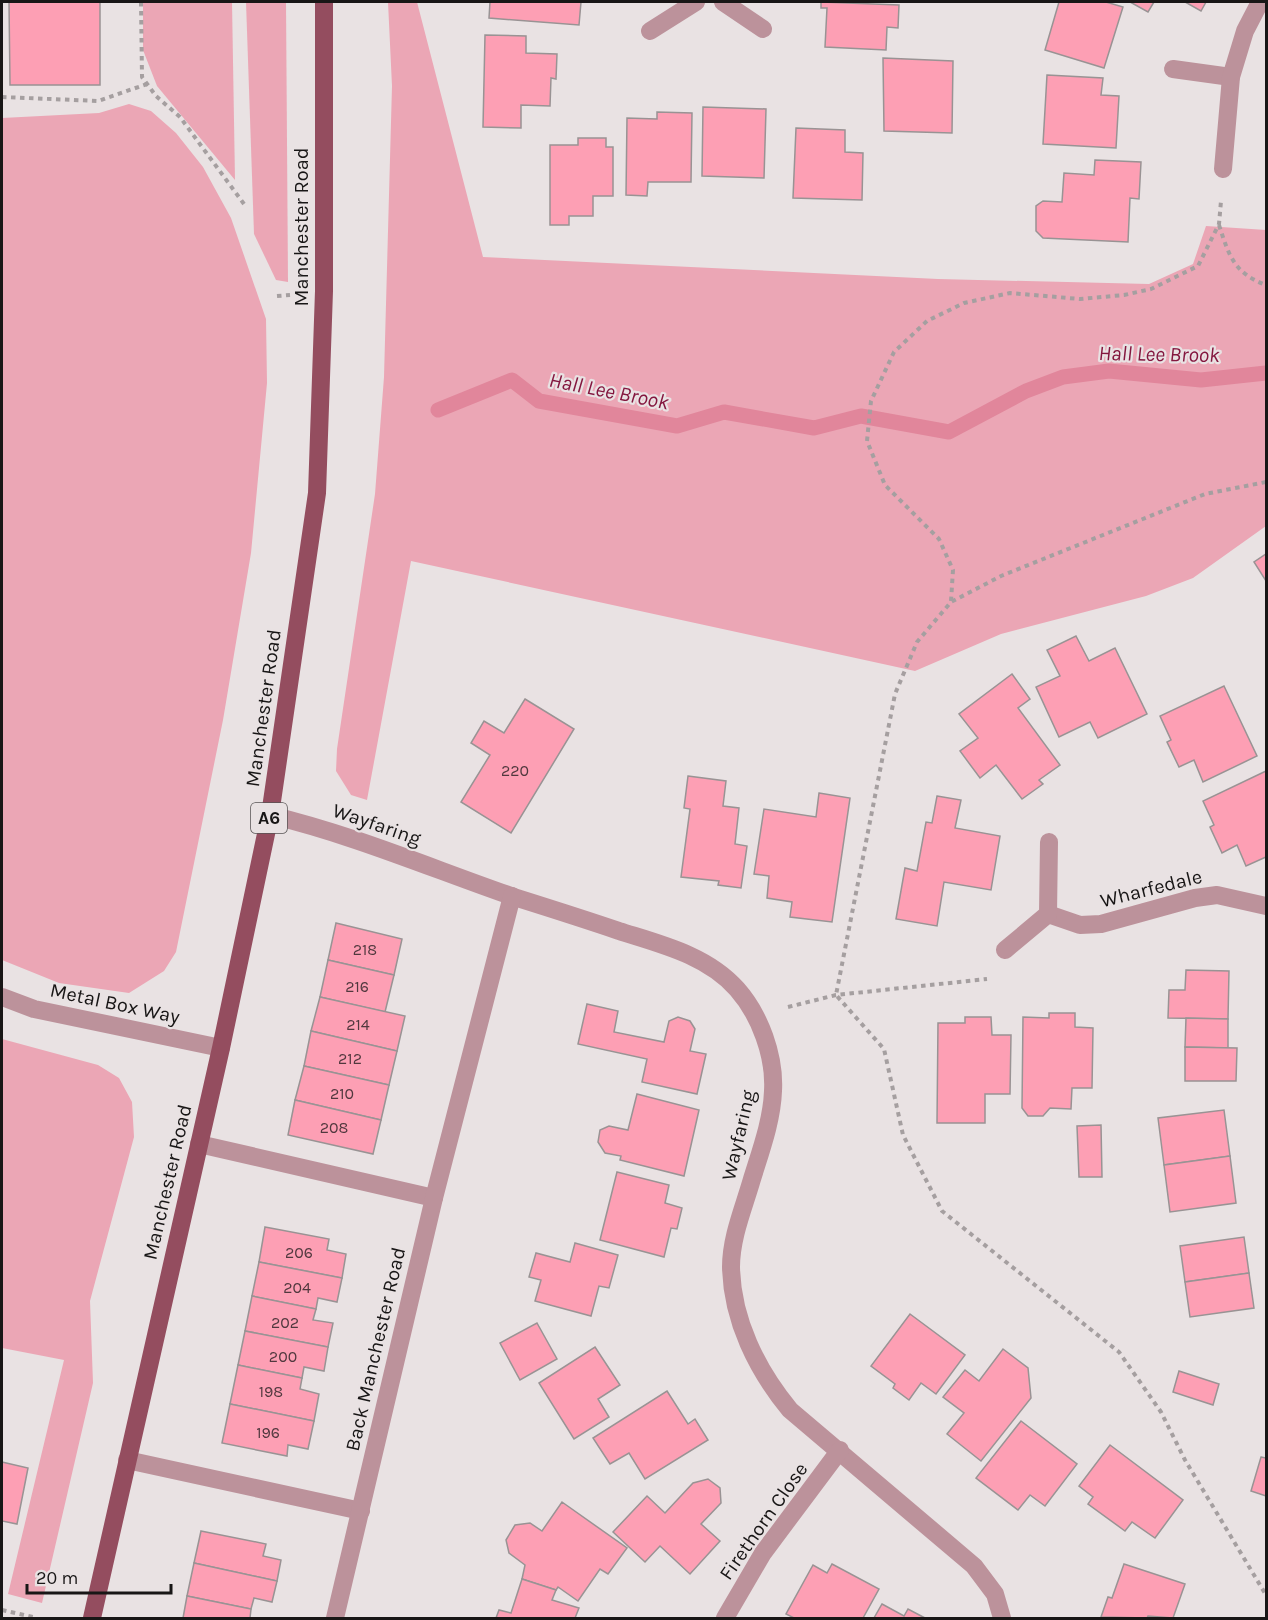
<svg xmlns="http://www.w3.org/2000/svg" width="1268" height="1620" font-family="Karla,sans-serif">
<rect width="100%" height="100%" fill="#e9e2e3"/>
<g fill="#eba6b5">
<polygon points="143,2 232,2 235,180 157,86 143,50"/>
<polygon points="246,2 286,2 288,282 276,280 254,234"/>
<polygon points="388,2 417,2 483,257 938,279 1149,284 1193,264 1206,226 1266,230 1266,526 1193,578 1146,596 1001,634 915,671 411,561 367,800 351,795 336,771 337,749 375,494 384,377 392,86"/>
<polygon points="129,104 151,111 176,133 203,167 231,218 266,319 267,383 251,553 223,720 176,952 164,971 129,993 59,983 2,960 2,118 99,113"/>
<polygon points="2,1039 98,1065 119,1078 132,1102 134,1137 90,1301 93,1383 42,1603 8,1594 64,1360 2,1348"/>
</g>
<g fill="none" stroke-linecap="round" stroke-linejoin="round">
<polyline stroke="#e1869b" stroke-width="15" points="438,410 512,380 539,401 677,426 724,412 814,428 861,416 949,432 1026,391 1063,377 1109,371 1201,380 1266,373"/>
</g>
<g fill="#fd9fb4" stroke="#999394" stroke-width="1.5">
<polygon points="9,2 100,2 100,85 10,85"/>
<polygon points="490,2 581,2 579,25 489,18"/>
<polygon points="821,2 899,5 898,28 887,27 886,50 825,47 827,8 821,8"/>
<polygon points="1059,2 1106,2 1123,7 1104,68 1045,50"/>
<polygon points="1130,2 1154,2 1148,12"/>
<polygon points="1185,2 1206,2 1201,11"/>
<polygon points="485,35 526,36 526,53 557,54 556,79 551,78 550,106 521,105 521,128 483,127"/>
<polygon points="883,58 953,61 952,133 884,131"/>
<polygon points="1047,75 1103,78 1101,95 1119,96 1116,148 1043,144"/>
<polygon points="703,107 766,109 764,178 702,176"/>
<polygon points="657,112 692,113 691,182 648,182 647,196 626,195 627,118 657,119"/>
<polygon points="796,128 845,130 845,152 863,153 862,200 793,198"/>
<polygon points="578,138 606,138 606,147 613,147 613,196 593,196 593,216 569,216 569,225 550,225 550,145 578,145"/>
<polygon points="1095,160 1141,162 1139,199 1130,198 1128,242 1043,238 1036,231 1036,206 1043,201 1062,202 1064,173 1094,175"/>
<polygon points="1266,554 1266,581 1254,562"/>
<polygon points="1076,636 1089,661 1115,648 1147,714 1098,738 1090,722 1059,737 1036,687 1060,676 1047,650"/>
<polygon points="1012,674 1030,699 1018,708 1060,765 1039,780 1043,784 1022,799 996,765 980,778 960,751 978,738 959,714"/>
<polygon points="1224,686 1257,756 1203,782 1194,760 1179,767 1167,742 1171,740 1160,716"/>
<polygon points="525,699 574,729 511,833 461,802 490,755 471,743 484,721 504,733"/>
<polygon points="1266,771 1266,857 1246,866 1237,845 1222,853 1210,827 1214,825 1203,801"/>
<polygon points="688,776 726,781 723,806 739,808 735,844 747,846 741,888 718,885 719,881 681,877 690,809 684,808"/>
<polygon points="819,793 850,798 832,922 790,917 792,902 767,898 769,876 754,874 764,809 816,817"/>
<polygon points="937,796 961,800 955,828 1000,836 991,890 944,882 937,926 896,919 905,868 917,871 926,822 932,823"/>
<polygon points="336,923 402,939 394,975 328,960"/>
<polygon points="328,960 394,975 385,1012 320,997"/>
<polygon points="1186,970 1229,971 1228,1019 1168,1018 1169,990 1185,990"/>
<polygon points="320,997 405,1016 397,1051 311,1031"/>
<polygon points="587,1004 618,1011 614,1032 664,1042 669,1021 678,1017 690,1021 695,1029 690,1051 706,1054 697,1094 642,1082 647,1059 578,1044"/>
<polygon points="1049,1013 1075,1013 1075,1027 1093,1028 1092,1088 1072,1088 1071,1109 1050,1108 1043,1116 1028,1116 1022,1108 1023,1017 1049,1018"/>
<polygon points="965,1017 991,1017 992,1035 1011,1035 1010,1094 985,1094 985,1123 937,1123 938,1023 965,1023"/>
<polygon points="1186,1018 1228,1019 1228,1048 1185,1047"/>
<polygon points="311,1031 397,1051 389,1085 304,1066"/>
<polygon points="1185,1047 1237,1048 1236,1081 1185,1081"/>
<polygon points="304,1066 389,1085 381,1120 295,1100"/>
<polygon points="637,1094 699,1110 684,1176 620,1160 621,1156 605,1153 598,1142 600,1130 609,1126 628,1130"/>
<polygon points="295,1100 381,1120 373,1154 288,1135"/>
<polygon points="1224,1110 1230,1156 1164,1165 1158,1118"/>
<polygon points="1101,1125 1102,1177 1079,1177 1077,1126"/>
<polygon points="1230,1156 1236,1203 1170,1212 1164,1165"/>
<polygon points="617,1172 669,1185 665,1203 682,1208 677,1229 671,1228 664,1257 600,1240"/>
<polygon points="265,1227 329,1239 327,1250 346,1254 342,1278 259,1262"/>
<polygon points="1244,1237 1249,1273 1185,1282 1180,1246"/>
<polygon points="575,1243 618,1255 609,1288 599,1286 591,1316 535,1301 541,1280 529,1277 536,1253 570,1262"/>
<polygon points="259,1262 342,1278 337,1302 318,1298 316,1309 252,1296"/>
<polygon points="1249,1273 1254,1308 1190,1317 1185,1282"/>
<polygon points="252,1296 316,1309 313,1320 333,1323 328,1347 245,1331"/>
<polygon points="910,1314 965,1355 936,1394 921,1383 909,1400 893,1388 895,1384 871,1366"/>
<polygon points="537,1323 557,1359 520,1380 500,1343"/>
<polygon points="245,1331 328,1347 324,1371 304,1367 302,1378 238,1365"/>
<polygon points="595,1347 620,1385 598,1399 609,1417 574,1439 539,1383"/>
<polygon points="1003,1349 1028,1368 1031,1398 981,1461 947,1434 964,1413 943,1397 965,1370 979,1381"/>
<polygon points="238,1365 302,1378 300,1389 319,1394 314,1421 230,1404"/>
<polygon points="1179,1371 1219,1384 1213,1405 1173,1392"/>
<polygon points="667,1391 688,1424 695,1419 708,1440 645,1479 629,1453 610,1464 593,1438"/>
<polygon points="230,1404 314,1421 308,1449 288,1445 287,1456 222,1443"/>
<polygon points="1021,1421 1077,1464 1045,1506 1030,1495 1018,1510 976,1478"/>
<polygon points="1110,1445 1183,1500 1155,1538 1132,1522 1125,1531 1088,1504 1093,1497 1079,1486"/>
<polygon points="1261,1457 1266,1458 1266,1496 1251,1491"/>
<polygon points="2,1462 28,1468 17,1524 2,1521"/>
<polygon points="708,1479 720,1488 721,1503 701,1524 720,1541 690,1574 660,1546 645,1562 613,1532 647,1496 665,1513 693,1483"/>
<polygon points="562,1502 627,1548 608,1574 600,1569 578,1601 558,1587 556,1590 522,1579 525,1565 509,1553 506,1540 515,1525 530,1523 542,1531"/>
<polygon points="201,1531 266,1544 263,1556 281,1560 277,1581 194,1563"/>
<polygon points="194,1563 277,1581 272,1602 254,1598 251,1609 187,1596"/>
<polygon points="832,1564 879,1589 863,1618 794,1618 786,1614 813,1565 827,1573"/>
<polygon points="1124,1564 1185,1584 1173,1618 1148,1616 1147,1618 1101,1617 1108,1597 1112,1598"/>
<polygon points="522,1579 556,1590 552,1600 579,1608 575,1618 496,1618 499,1610 511,1613"/>
<polygon points="187,1596 251,1609 250,1618 183,1618"/>
<polygon points="882,1604 904,1616 908,1609 925,1618 874,1618"/>
</g>
<g fill="none" stroke-linecap="round" stroke-linejoin="round">
<g stroke="#a59fa0" stroke-width="4" stroke-dasharray="4.5 4.5" stroke-linecap="butt">
<polyline points="141,2 142,77 156,96 180,117 244,204"/>
<polyline points="2,97 98,101 147,84"/>
<path d="M1219,225C1229,256 1234,273 1266,285"/>
<polyline points="277,296 290,295"/>
<polyline points="1266,482 1205,494 1001,576 951,602 917,642 895,694 836,995 884,1049 903,1135 942,1211 1119,1352 1161,1412 1185,1460 1266,1595"/>
<polyline points="951,601 953,570 939,539 885,485 867,441 871,401 894,352 927,321 964,303 1010,293 1080,299 1124,295 1151,289 1198,266 1219,224 1221,201"/>
<polyline points="788,1007 836,995 987,979"/>
<polyline points="2,1610 37,1618"/>
</g>
<g stroke="#bc929b" stroke-width="18">
<polyline points="723,2 763,29"/>
<polyline points="650,31 696,2"/>
<polyline points="1173,69 1231,77"/>
<polyline points="1223,169 1231,77 1245,31 1260,2"/>
<path d="M270,815C354,835 433,869 514,897C549,908 584,919 619,931C660,944 707,955 737,989C760,1015 775,1056 773,1091C772,1120 761,1150 752,1179C744,1207 731,1237 731,1267C732,1320 757,1370 790,1410L974,1566L995,1594L1002,1618"/>
<polyline points="1048,914 1080,925 1101,924 1195,898 1217,895 1266,906"/>
<polyline points="1005,950 1048,914 1049,842"/>
<polyline points="2,997 34,1009 221,1048"/>
<polyline points="199,1144 434,1198"/>
<polyline points="127,1460 361,1511"/>
<polyline points="335,1618 434,1198 512,896"/>
<polyline points="725,1618 763,1553 840,1450"/>
</g>
<polyline stroke="#944d5f" stroke-width="18" points="92,1618 221,1048 270,815 317,493 324,291 324,2"/>
</g>
<g text-anchor="middle" stroke-width="4.5" stroke-linejoin="round" paint-order="stroke">
<g font-size="16" fill="#51383e">
<text x="515" y="776">220</text>
<text x="365" y="955">218</text>
<text x="357" y="992">216</text>
<text x="358" y="1030">214</text>
<text x="350" y="1064">212</text>
<text x="342" y="1099">210</text>
<text x="334" y="1133">208</text>
<text x="299" y="1258">206</text>
<text x="297" y="1293">204</text>
<text x="285" y="1328">202</text>
<text x="283" y="1362">200</text>
<text x="271" y="1397">198</text>
<text x="268" y="1438">196</text>
</g>
<rect fill="#e9e2e3" stroke="#575354" stroke-width="1.5" x="251" y="803" width="36" height="30" rx="4.5"/>
<g font-size="18" font-weight="bold" fill="#181616">
<text x="269" y="824">A6</text>
</g>
<g font-size="20" fill="#181616" stroke="#e9e2e3">
<text transform="translate(301 227) rotate(-90)" y="7">Manchester Road</text>
<text transform="translate(263 708) rotate(-82)" y="7">Manchester Road</text>
<text transform="translate(377 824) rotate(19)" y="7">Wayfaring</text>
<text transform="translate(1151 888) rotate(-14)" y="7">Wharfedale</text>
<text transform="translate(115 1003) rotate(12)" y="7">Metal Box Way</text>
<text transform="translate(738 1135) rotate(-77)" y="7">Wayfaring</text>
<text transform="translate(167 1182) rotate(-77)" y="7">Manchester Road</text>
<text transform="translate(375 1349) rotate(-77)" y="7">Back Manchester Road</text>
<text transform="translate(763 1521) rotate(-55)" y="7">Firethorn Close</text>
</g>
<g font-size="21" font-style="italic" fill="#84173f" stroke="#e9e2e3">
<text transform="translate(1159 354) rotate(1)" y="7">Hall Lee Brook</text>
<text transform="translate(609 391) rotate(11)" y="7">Hall Lee Brook</text>
</g>
</g>
<rect width="1268" height="1620" fill="none" stroke="#181616" stroke-width="6"/>
<path d="M27 1584v9h144v-9" fill="none" stroke="#181616" stroke-width="3"/>
<text x="36" y="1584" font-size="18" fill="#181616" stroke="#e9e2e3" stroke-width="4.5" paint-order="stroke">20 m</text>
</svg>
